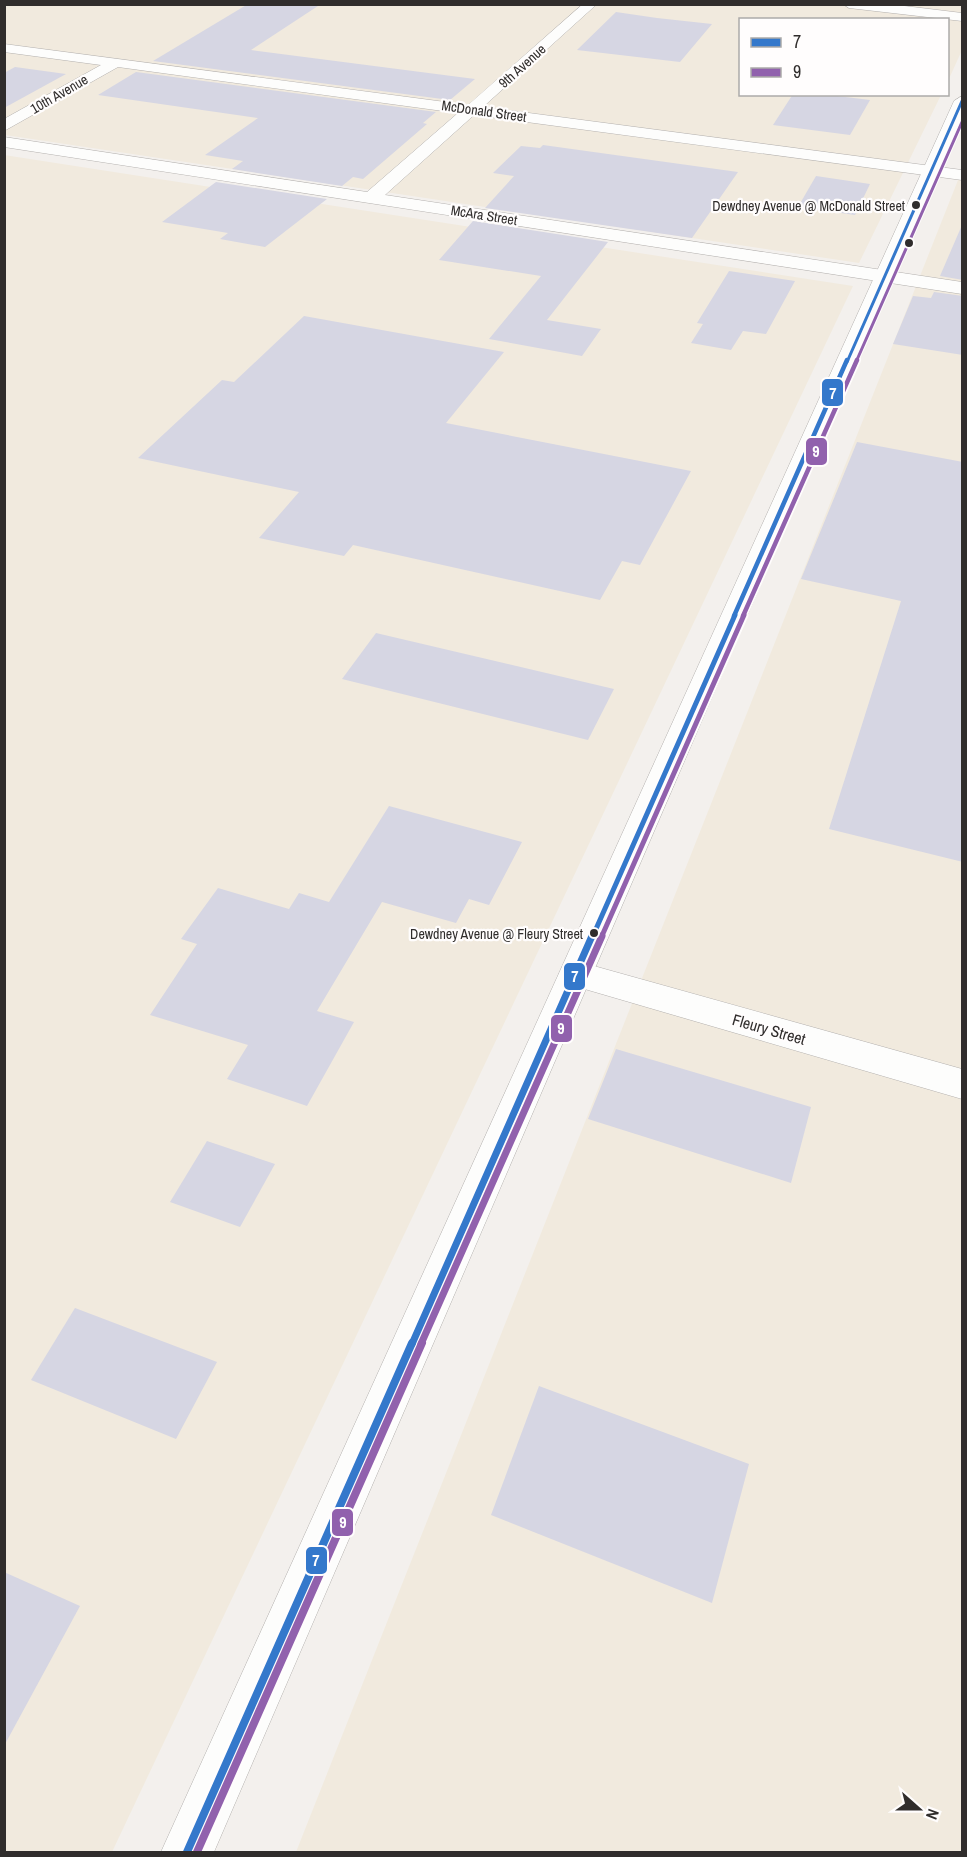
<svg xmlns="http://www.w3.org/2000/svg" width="967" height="1857" font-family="'Archivo Narrow',sans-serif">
<rect width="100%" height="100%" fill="#f3f0ed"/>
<g fill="#f1eade">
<polygon points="962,4 962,50 948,81 948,20 740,20 740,94 941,95 859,263 5,135 4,5"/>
<polygon points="4,155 853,286 112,1852 5,1852"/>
<polygon points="962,170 962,1852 296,1852"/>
</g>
<g fill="#d6d6e3">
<polygon points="248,4 321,4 251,50 475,79 450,100 153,61"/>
<polygon points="616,12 657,18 712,24 680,62 577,50"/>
<polygon points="15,67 66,74 4,108 4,73"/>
<polygon points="136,72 436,112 423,123 427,124 363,179 353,177 342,186 232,169 243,161 205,155 258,118 98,95"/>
<polygon points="793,94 821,94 870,100 850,135 773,125"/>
<polygon points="543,145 738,172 692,238 485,208 514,176 493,173 521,146 540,148"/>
<polygon points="816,176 870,184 855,215 798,207"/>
<polygon points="216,182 327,199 265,247 220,239 228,233 162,222"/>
<polygon points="473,221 608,242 547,320 601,329 582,356 489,339 541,276 439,260"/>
<polygon points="962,225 963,280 940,276"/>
<polygon points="729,271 795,281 766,334 743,331 731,350 691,343 703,324 697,323"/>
<polygon points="934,292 963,296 963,355 893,344 913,296 931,298"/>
<polygon points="304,316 504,352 446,423 691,471 640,565 622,561 600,600 353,545 344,556 259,538 299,492 138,458 222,380 234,382"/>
<polygon points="857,442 963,462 963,862 829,829 901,601 801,579"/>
<polygon points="376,633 614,689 588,740 342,679"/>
<polygon points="389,806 522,842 489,905 469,899 456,923 382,902 317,1011 354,1022 307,1106 227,1079 248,1045 150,1015 197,944 181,939 218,888 289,909 299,893 329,902"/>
<polygon points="616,1049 811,1107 791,1183 588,1119"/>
<polygon points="207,1141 275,1164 240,1227 170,1202"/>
<polygon points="75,1308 217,1362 176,1439 31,1380"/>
<polygon points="539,1386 749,1464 712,1603 491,1515"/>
<polygon points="4,1572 80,1606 4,1746"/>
</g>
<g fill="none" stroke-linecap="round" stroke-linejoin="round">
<defs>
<g id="street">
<polygon points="583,4 597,4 483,107 962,170 962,180 474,115 385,195 962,282 962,294 4,147 4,137 367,192 458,113 118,67 4,131 4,119 101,65 4,52 4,44 468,105"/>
<polygon points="843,4 888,4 962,13 962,21 849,8"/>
<polygon points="576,961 962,1069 962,1099 564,983 559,974 564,965"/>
</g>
<polygon id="secondary" points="962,96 962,117 214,1852 161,1852 954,101"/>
</defs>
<use href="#street" stroke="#b3b0ae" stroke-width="1"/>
<use href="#secondary" stroke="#b3b0ae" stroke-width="1"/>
<use href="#street" fill="#fdfdfc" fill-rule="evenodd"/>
<use href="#secondary" fill="#fdfdfc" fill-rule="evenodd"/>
<defs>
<polyline id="bus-1-far4" points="847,362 962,101"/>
<polyline id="bus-1-far3" points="734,616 847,360"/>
<polyline id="bus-1-far2" points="592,938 735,615"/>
<polyline id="bus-1-far1" points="412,1344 592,936"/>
<polyline id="bus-1" points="187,1852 412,1343"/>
<polyline id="bus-2-far4" points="856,362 962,122"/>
<polyline id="bus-2-far3" points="743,616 857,360"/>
<polyline id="bus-2-far2" points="601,938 744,615"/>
<polyline id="bus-2-far1" points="421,1344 602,936"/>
<polyline id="bus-2" points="197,1852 422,1343"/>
</defs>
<use href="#bus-1-far4" stroke="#fffdfd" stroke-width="5"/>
<use href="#bus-1-far3" stroke="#fffdfd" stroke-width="8"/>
<use href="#bus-1-far2" stroke="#fffdfd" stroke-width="9"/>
<use href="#bus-1-far1" stroke="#fffdfd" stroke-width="11"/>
<use href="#bus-1" stroke="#fffdfd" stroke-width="13"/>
<use href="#bus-2-far4" stroke="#fffdfd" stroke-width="5"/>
<use href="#bus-2-far3" stroke="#fffdfd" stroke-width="8"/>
<use href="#bus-2-far2" stroke="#fffdfd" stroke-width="9"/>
<use href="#bus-2-far1" stroke="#fffdfd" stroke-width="11"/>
<use href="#bus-2" stroke="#fffdfd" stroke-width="13"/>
<use href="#bus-1-far4" stroke="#3478cb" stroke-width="3"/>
<use href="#bus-1-far3" stroke="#3478cb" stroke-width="4.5"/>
<use href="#bus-1-far2" stroke="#3478cb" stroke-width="5"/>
<use href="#bus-1-far1" stroke="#3478cb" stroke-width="7"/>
<use href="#bus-1" stroke="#3478cb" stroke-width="8"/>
<use href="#bus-2-far4" stroke="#9161ad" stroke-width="3"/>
<use href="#bus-2-far3" stroke="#9161ad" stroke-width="4.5"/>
<use href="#bus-2-far2" stroke="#9161ad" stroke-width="5"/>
<use href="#bus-2-far1" stroke="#9161ad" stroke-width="7"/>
<use href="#bus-2" stroke="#9161ad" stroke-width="8"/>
</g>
<g fill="#302d2c" stroke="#fffdfd" stroke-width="2">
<circle cx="916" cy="205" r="5"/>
<circle cx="909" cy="243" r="5"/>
<circle cx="594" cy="933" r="5"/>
</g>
<g text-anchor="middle" stroke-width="4.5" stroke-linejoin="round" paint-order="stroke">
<g font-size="14" fill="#302d2c" stroke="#fffdfd">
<text transform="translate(522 66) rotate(-42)" y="5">9th Avenue</text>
<text transform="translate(59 94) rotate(-30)" y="5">10th Avenue</text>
<text transform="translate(484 111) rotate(8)" y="5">McDonald Street</text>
<text transform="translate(484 215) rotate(9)" y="5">McAra Street</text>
</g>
<g font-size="14" fill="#302d2c" stroke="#fffdfd" text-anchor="end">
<text x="905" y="211">Dewdney Avenue @ McDonald Street</text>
<text x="583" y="939">Dewdney Avenue @ Fleury Street</text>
</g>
<g font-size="16" fill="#302d2c" stroke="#fffdfd">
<text transform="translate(769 1029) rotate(16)" y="6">Fleury Street</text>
</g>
</g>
<g stroke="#fffdfd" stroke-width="2">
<rect x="821" y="378" width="23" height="29" rx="6" fill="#3478cb"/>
<rect x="805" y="437" width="23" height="29" rx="6" fill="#9161ad"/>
<rect x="563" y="962" width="23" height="29" rx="6" fill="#3478cb"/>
<rect x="550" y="1014" width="23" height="29" rx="6" fill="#9161ad"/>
<rect x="331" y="1508" width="23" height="29" rx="6" fill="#9161ad"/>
<rect x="305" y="1546" width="23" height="29" rx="6" fill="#3478cb"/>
</g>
<g font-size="16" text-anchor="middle" font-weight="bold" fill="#fff">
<text x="833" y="399">7</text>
<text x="816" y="457">9</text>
<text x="575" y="982">7</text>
<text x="561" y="1034">9</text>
<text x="343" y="1528">9</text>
<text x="316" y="1566">7</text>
</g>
<rect width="967" height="1857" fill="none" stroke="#302d2c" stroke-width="12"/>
<rect x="739" y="18" width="210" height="78" fill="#fffdfd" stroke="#acaaa9" stroke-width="1.5"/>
<rect x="751" y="38" width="30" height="9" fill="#3478cb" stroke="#acaaa9" stroke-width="1.5"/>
<text x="793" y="48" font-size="18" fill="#302d2c">7</text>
<rect x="751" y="68" width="30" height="9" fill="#9161ad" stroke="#acaaa9" stroke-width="1.5"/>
<text x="793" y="78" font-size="18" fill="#302d2c">9</text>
<g transform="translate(919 1809) rotate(111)" stroke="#fffdfd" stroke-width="4.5" paint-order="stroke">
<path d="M0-4.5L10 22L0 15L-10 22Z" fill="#302d2c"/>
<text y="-9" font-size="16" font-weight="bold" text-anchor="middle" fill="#302d2c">N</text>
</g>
</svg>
